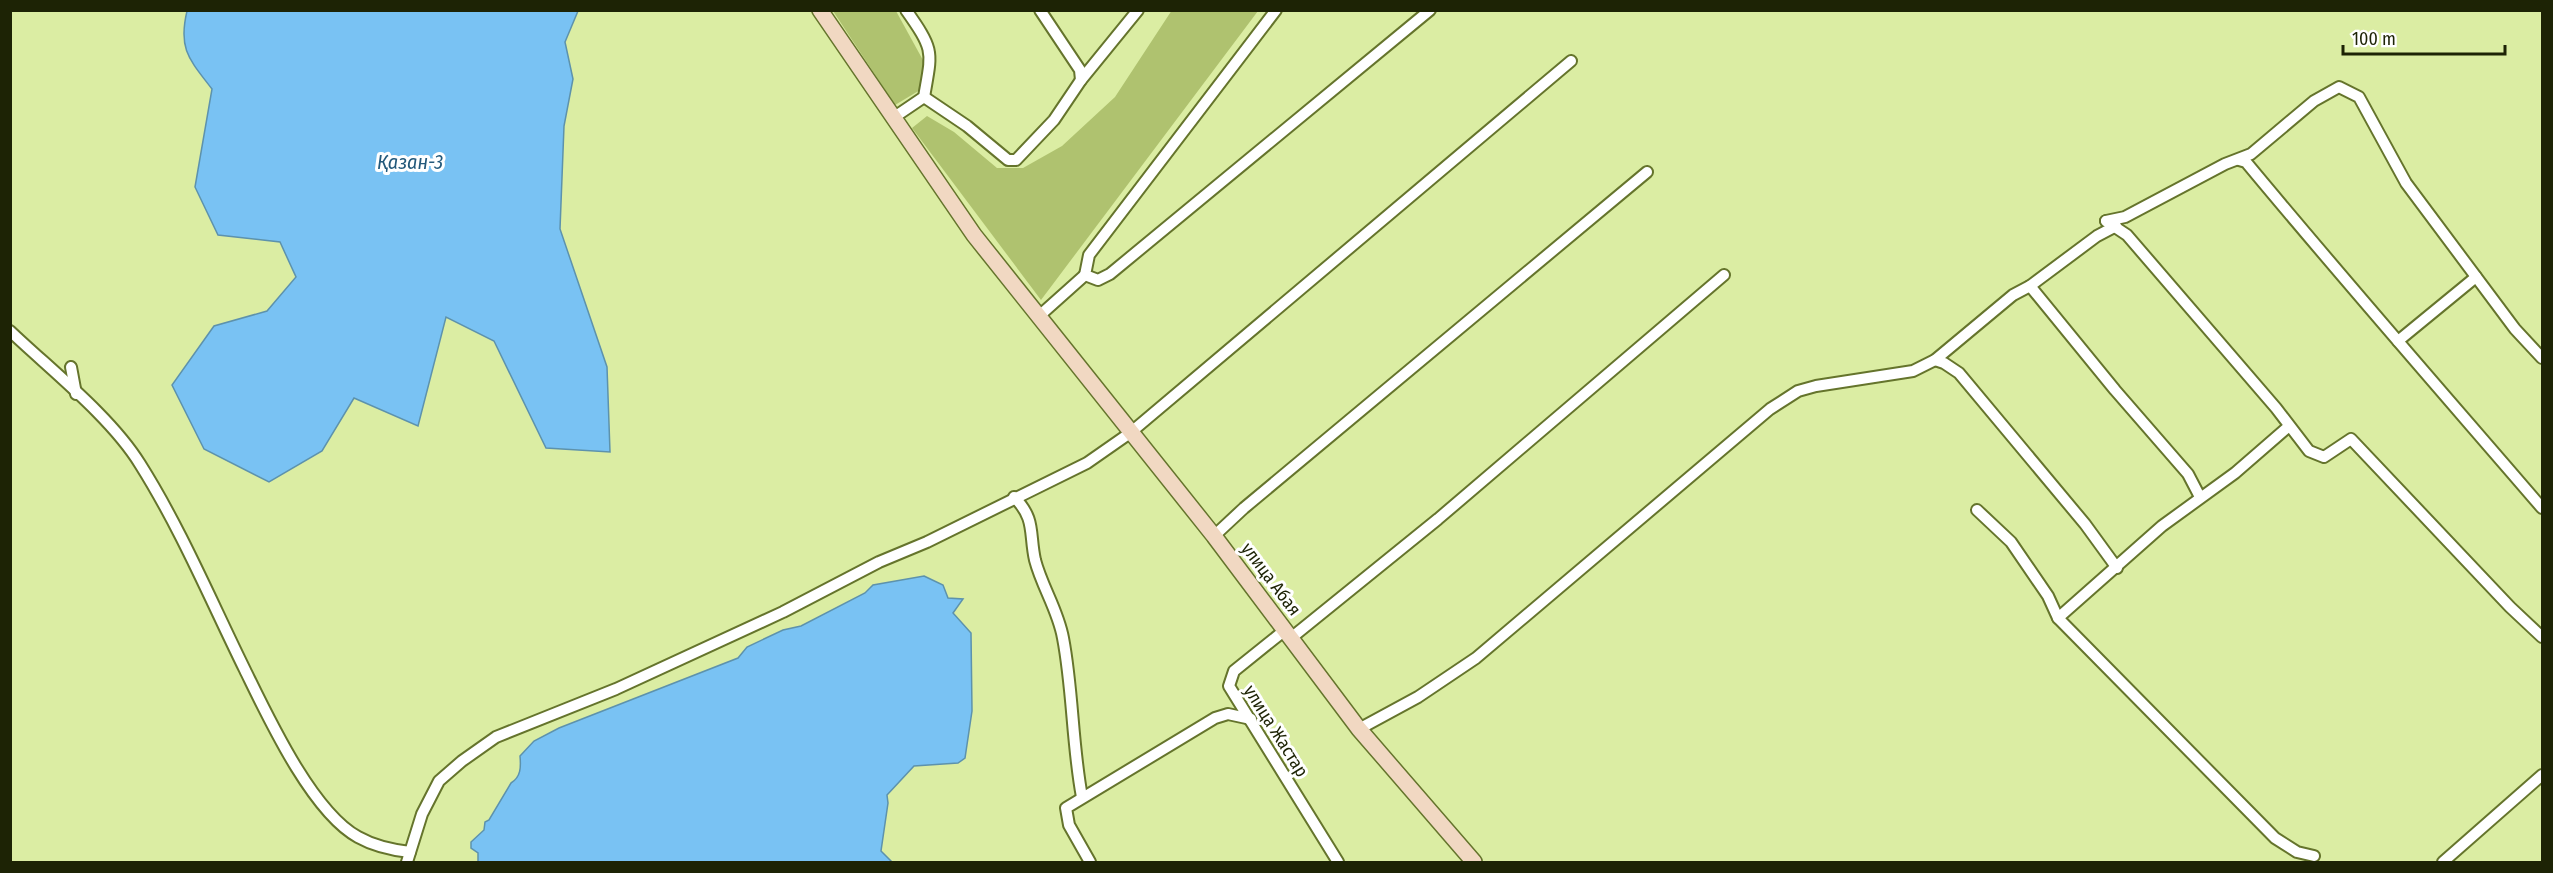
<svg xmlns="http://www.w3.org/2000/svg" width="2553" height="873" font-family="'Fira Sans Condensed',sans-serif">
<rect width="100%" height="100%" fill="#dbeda3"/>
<g fill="#afc26f">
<polygon points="1172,10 1258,11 1041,300 912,128 927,116 954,132 997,168 1023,168 1062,146 1115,97"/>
<polygon points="833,11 896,11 924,62 920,90 895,105"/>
</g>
<g fill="#79c2f3" stroke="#5d92ac" stroke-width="1.5">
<path d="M187,11H578L565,42L573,79L564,126L560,229L607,367L610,452L546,448L494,341L446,317L418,426L354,398L322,451L269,482L204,449L172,385L214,326L267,311L296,277L280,242L218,235L195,187L212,89C189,59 178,49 187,11Z"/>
<path d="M924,576L943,585L948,598L963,599L953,613L971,633L972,711L965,758L958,763L914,766L887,795L888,803L881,851L892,862H478V853L471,848V842L484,830L485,822L489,820L511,783C521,777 521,767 520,756L534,741L559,728L738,658L747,647L783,630L801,626L865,593L873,585Z"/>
</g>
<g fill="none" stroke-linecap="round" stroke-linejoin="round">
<defs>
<g id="minor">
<polyline points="1040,10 1080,70 1081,80"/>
<polyline points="1276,10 1089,255 1085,275 1098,280 1110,274 1430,10"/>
<polyline points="924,97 967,126 1008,160 1016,160 1054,120 1081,80 1138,10"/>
<path d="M893,118L924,97C932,51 935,51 906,10"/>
<path d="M2239,160L2246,162C2343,279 2443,393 2542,508"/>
<polyline points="2106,221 2127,235 2276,408 2309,451 2324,457 2351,439 2510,607 2542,637"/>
<polyline points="2106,221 2125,217 2225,164 2251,154 2314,101 2339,87 2359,97 2406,183 2515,329 2542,358"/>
<polyline points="2030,286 2115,390 2188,474 2200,497"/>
<polyline points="1038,317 1085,275"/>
<path d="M10,331C51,370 111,417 140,464C181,529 211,601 245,670C268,717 312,812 358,837C374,846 392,850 410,852"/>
<polyline points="2398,341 2476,277"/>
<polyline points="1935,360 1944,363 1959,373 2085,524 2117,568"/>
<polyline points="71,367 76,394"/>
<path d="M1014,497C1036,519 1029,533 1035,560C1042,587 1058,610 1063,638C1073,690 1072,744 1082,797"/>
<polyline points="1977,510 2011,542 2048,596 2058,618 2275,838 2297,852 2314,856"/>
<polyline points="1214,536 1244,508 1647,172"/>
<polyline points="2058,618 2162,526 2235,473 2288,427"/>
<polyline points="1285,630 1234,671 1229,686 1338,862"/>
<polyline points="1291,638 1438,519 1724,275"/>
<polyline points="1359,729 1418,697 1476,658 1770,409 1798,391 1816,386 1913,371 1935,360 2013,295 2030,286 2097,236 2116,226"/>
<polyline points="407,862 422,814 439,781 462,761 496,737 616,689 783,612 879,562 927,542 1087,463 1130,433 1571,61"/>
<polyline points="1090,862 1069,825 1066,808 1215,718 1228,714 1251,719"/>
<polyline points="2443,862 2542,775"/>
</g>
<polyline id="secondary" points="820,10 974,235 1214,536 1359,729 1474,862"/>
</defs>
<use href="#minor" stroke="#65742c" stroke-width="14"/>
<use href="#secondary" stroke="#65742c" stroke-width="18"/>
<use href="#minor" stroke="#fff" stroke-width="10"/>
<use href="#secondary" stroke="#f1d8c2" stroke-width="15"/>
</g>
<g text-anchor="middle" stroke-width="6" stroke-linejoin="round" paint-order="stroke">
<g font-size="18" fill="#1d2305" stroke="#fff">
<text transform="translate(1271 579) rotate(53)" y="6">улица Абая</text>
<text transform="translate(1276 731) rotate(58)" y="6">улица Жастар</text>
</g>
<g font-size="20" font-style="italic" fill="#23597b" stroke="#fff">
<text x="410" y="169">Қазан-3</text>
</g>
</g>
<rect width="2553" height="873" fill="none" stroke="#1d2305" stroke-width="24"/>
<path d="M2343 45v9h162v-9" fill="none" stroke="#1d2305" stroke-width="3"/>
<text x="2352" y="45" font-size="18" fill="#1d2305" stroke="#ffffff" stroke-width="4.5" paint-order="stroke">100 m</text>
</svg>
